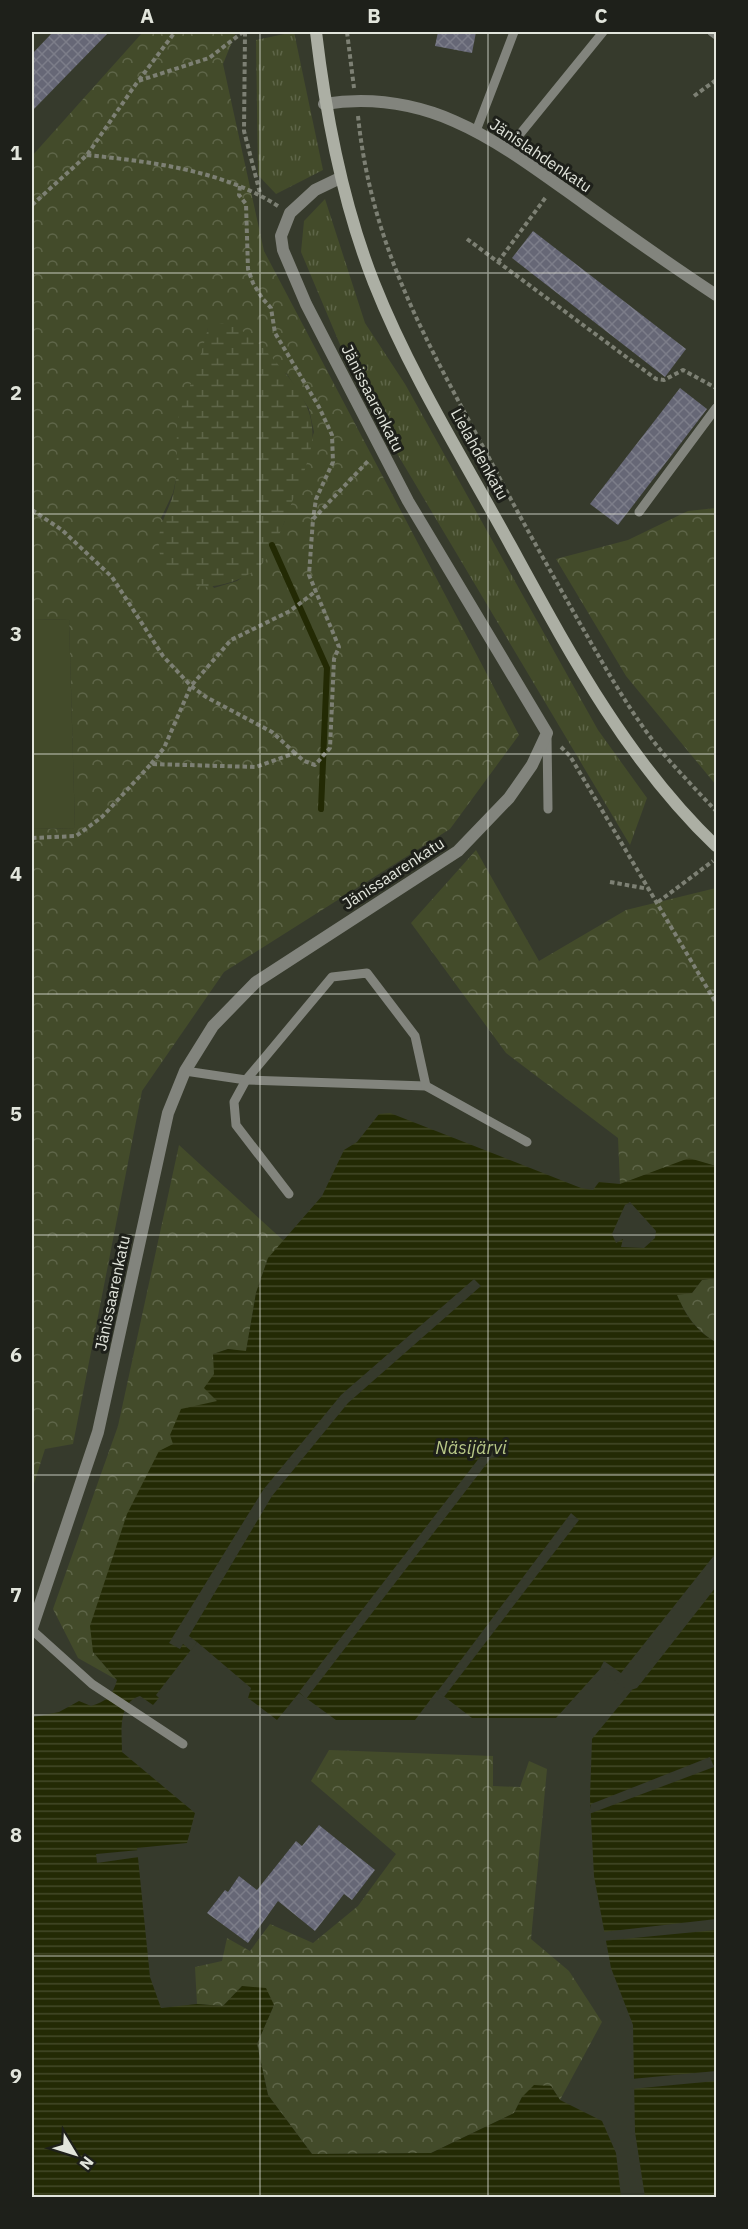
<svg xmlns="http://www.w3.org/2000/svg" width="748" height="2229" font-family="'IBM Plex Sans',sans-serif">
<defs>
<pattern id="grass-tufts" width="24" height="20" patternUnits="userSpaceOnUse" patternTransform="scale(1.5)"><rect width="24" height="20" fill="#434b2a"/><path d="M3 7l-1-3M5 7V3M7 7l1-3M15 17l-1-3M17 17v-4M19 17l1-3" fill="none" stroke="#5e6548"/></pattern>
<pattern id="forest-crowns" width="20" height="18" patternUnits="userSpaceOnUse" patternTransform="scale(1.5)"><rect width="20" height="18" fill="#434b2a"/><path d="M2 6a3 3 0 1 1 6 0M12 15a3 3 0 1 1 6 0" fill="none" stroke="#5e6548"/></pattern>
<pattern id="wetland-marsh" width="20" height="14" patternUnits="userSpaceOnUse" patternTransform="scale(1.5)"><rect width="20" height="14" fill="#434b2a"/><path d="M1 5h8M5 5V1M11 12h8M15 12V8" fill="none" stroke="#5e6548"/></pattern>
<pattern id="water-rules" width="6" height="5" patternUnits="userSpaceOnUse" patternTransform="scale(1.5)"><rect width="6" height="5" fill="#232a04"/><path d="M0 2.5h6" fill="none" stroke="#434928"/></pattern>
<pattern id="building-cross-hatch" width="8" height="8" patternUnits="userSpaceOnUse" patternTransform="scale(1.5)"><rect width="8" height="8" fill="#666776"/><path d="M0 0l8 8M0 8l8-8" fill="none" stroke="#7c7d89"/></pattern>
</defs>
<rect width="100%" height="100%" fill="#363a2c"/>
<g fill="url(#grass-tufts)">
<polygon points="294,32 323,170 276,194 258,175 256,40"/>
<polygon points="325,199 365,323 405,384 598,730 647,798 630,845 392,445 341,347 301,252 304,221"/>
</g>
<g fill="url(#forest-crowns)" fill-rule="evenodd">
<path d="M143,32H236L223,64L264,251L519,735L450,829L224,972L142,1091L73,1444L45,1449L32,1490V829L75,828L69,619L32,620V156ZM208,328L287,374L309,409L314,432L284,523L264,562L237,581L214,588L161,518L173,493Z"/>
<polygon points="716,508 716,785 626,676 556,559 628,540 688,511"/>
<polygon points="476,850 539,961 626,910 716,888 716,1166 689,1159 620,1184 618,1138 506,1053 411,923"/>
<polygon points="179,1145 285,1242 268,1258 256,1293 246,1352 228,1349 213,1354 218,1401 173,1444 93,1652 117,1680 78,1658 53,1609 118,1426"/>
<path d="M716,1278V1342C696,1331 686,1315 676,1294L692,1293L702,1280Z"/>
<polygon points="329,1750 493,1756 493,1786 520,1787 529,1761 547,1769 531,1939 569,1971 602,2022 560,2100 551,2086 522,2097 514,2113 431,2153 312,2154 268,2095 257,2044 274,2005 242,1986 223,2006 197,2004 195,1967 222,1961 227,1938 250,1951 270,1924 313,1943 358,1906 396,1854 311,1781"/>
</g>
<path fill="url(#wetland-marsh)" d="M222,323C249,329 264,348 281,368C330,424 313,449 289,510C284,524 273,552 263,563C236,592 164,602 159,548C157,524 169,512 174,491C179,467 175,443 178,419C180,409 185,398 189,389C196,369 203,349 208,328Z"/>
<polygon fill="#434b2a" points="69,619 75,828 32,829 32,620"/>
<path fill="url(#water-rules)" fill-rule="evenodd" d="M390,1113L581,1188L593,1190L599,1182L620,1184L689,1158L716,1166V1278L702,1280L692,1293L677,1295C686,1316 696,1331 716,1342V2197H645L635,2132L633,2025L611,1968L594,1876L590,1798L592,1739L632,1690L602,1667L556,1718H472L437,1691L415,1720H336L299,1693L277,1720L248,1698L251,1688L197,1642L156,1695L159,1698L153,1705L140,1696C117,1703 122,1733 122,1752L195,1813L187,1843L137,1848L150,1977L161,2008L197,2004L223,2006L242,1986L266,1988L274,2005L257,2044L268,2095L312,2154L431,2153L514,2113L522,2097L534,2085L551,2086L560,2100L602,2121L616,2153L621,2197H32V1722L34,1717L59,1712L79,1701L91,1706C106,1702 113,1695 117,1680L93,1652L90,1626L127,1514L159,1451L173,1444L170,1435L181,1409L217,1401L204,1388L214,1374L213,1354L228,1349L246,1351L256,1293L268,1258L322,1196L344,1150L357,1142L379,1114ZM630,1202L656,1231L655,1238L644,1248L621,1247L623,1239L616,1243L612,1234L625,1205Z"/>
<g fill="#363a2c">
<polygon points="474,1279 481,1286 348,1403 272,1496 189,1636 197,1642 191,1651 183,1644 180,1649 169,1643 263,1490 341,1395"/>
<polygon points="482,1444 499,1457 491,1458 306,1699 299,1692 483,1453"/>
<polygon points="571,1513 579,1520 444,1697 437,1692"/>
<polygon points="716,1553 716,1587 637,1688 628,1691 600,1669 604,1661 621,1673"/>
<polygon points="710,1757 714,1767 589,1814 591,1804"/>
<polygon points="139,1850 139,1857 97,1863 96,1854"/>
<polygon points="716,1919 716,1930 603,1941 603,1932"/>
<polygon points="716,2071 716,2081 631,2089 631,2079"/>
</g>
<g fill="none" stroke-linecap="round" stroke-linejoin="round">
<polyline stroke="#232a04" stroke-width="6" points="272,545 327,668 321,809"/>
</g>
<g fill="url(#building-cross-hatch)">
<polygon points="53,32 109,32 32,111 32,54"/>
<polygon points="438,32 476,32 472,53 435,46"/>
<polygon points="533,231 686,349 665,377 512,258"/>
<polygon points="680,388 707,409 618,525 590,504"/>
<polygon points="319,1825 375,1870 352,1900 344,1894 315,1931 278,1901 248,1943 207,1913 225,1890 228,1892 239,1876 257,1890 296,1841 302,1846"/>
</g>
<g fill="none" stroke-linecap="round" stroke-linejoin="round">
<g stroke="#7d8074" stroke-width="4" stroke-dasharray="4.5 3" stroke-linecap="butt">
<polyline points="174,32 208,32"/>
<polyline points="245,32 244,131 260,193"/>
<polyline points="347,32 354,88"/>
<polyline points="139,80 175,32"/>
<polyline points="694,96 716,80"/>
<path d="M358,116C372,254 434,354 497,473C523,523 551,572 578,620C605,667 632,717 667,758C683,776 700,794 716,811"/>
<path d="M87,155C152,162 222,170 278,206"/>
<polyline points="240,186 239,195 246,204 248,269 253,283 262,298 271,308 275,333 319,407 332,435 333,462 316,499 313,519"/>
<polyline points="32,205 87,155 138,81 209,58 243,32"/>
<polyline points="467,239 656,379 664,380 683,370 716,388"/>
<polyline points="498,262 546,197"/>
<polyline points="32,510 62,530 112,577 163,656 191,686 206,697 272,732 295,753"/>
<polyline points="561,747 570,756 716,1003"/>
<polyline points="151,764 164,748 191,686 231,640 290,611 316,591"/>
<polyline points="32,838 76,836 102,817 151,764 256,767 295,753 304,761 315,765 330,748 334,659 339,647 309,575 313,519 369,460"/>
<polyline points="610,882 649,889"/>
<polyline points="658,902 713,861"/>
</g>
<g stroke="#82847d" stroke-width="9">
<polyline points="712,32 716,35"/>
<polyline points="476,131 514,32"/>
<polyline points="507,150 603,32"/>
<polyline points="639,512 716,408"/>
<polyline points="547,736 548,809"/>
<polyline points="185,1071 246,1080 426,1086 527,1142"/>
<polyline points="289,1194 236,1125 234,1102 246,1080 332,977 367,973 415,1036 426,1086"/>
<polyline points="32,1630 92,1684 183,1744"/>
</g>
<g stroke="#82847d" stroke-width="12">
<path d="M324,104C432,87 502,145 585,204C628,235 672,266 716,295"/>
<polyline points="32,1628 98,1432 168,1113 185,1071 213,1026 256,982 458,851 509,798 532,765 547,733 408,501 306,304 283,250 281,236 290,213 315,190 340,178"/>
</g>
<path stroke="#acafa4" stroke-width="12" d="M316,32C326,117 342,202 374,283C410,374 464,460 511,546C569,652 627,761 716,846"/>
</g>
<path fill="none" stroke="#e2e5dc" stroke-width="1.5" stroke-opacity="0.55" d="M260,32V2198M488,32V2198M32,273H716M32,514H716M32,754H716M32,994H716M32,1235H716M32,1475H716M32,1715H716M32,1956H716"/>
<g text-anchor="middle" stroke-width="6" stroke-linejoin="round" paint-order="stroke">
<g font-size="16" fill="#e2e5dc" stroke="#1e201a">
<text transform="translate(541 155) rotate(34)" y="6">Jänislahdenkatu</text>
<text transform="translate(373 398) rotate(63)" y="6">Jänissaarenkatu</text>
<text transform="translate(480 454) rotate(61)" y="6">Lielahdenkatu</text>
<text transform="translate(393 873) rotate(-33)" y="6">Jänissaarenkatu</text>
<text transform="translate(112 1293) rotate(-78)" y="6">Jänissaarenkatu</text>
</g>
<g font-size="18" font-style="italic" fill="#b8c887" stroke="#1e201a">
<text x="471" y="1454">Näsijärvi</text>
</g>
</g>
<rect width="748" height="2229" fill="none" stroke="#1e201a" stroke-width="66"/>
<g transform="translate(75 2154) rotate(128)" stroke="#1e201a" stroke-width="4.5" paint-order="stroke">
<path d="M0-4.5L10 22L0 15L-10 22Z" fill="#e2e5dc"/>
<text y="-9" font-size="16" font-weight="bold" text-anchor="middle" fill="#e2e5dc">N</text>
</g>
<rect x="33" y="33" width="682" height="2163" fill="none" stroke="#e2e5dc" stroke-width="2"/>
<g font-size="20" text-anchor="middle" font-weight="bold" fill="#e2e5dc">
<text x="147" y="23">A</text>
<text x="374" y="23">B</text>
<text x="601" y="23">C</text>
<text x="16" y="160">1</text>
<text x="16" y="400">2</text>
<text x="16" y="641">3</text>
<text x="16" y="881">4</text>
<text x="16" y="1121">5</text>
<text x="16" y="1362">6</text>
<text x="16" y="1602">7</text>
<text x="16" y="1842">8</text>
<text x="16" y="2083">9</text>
</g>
</svg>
